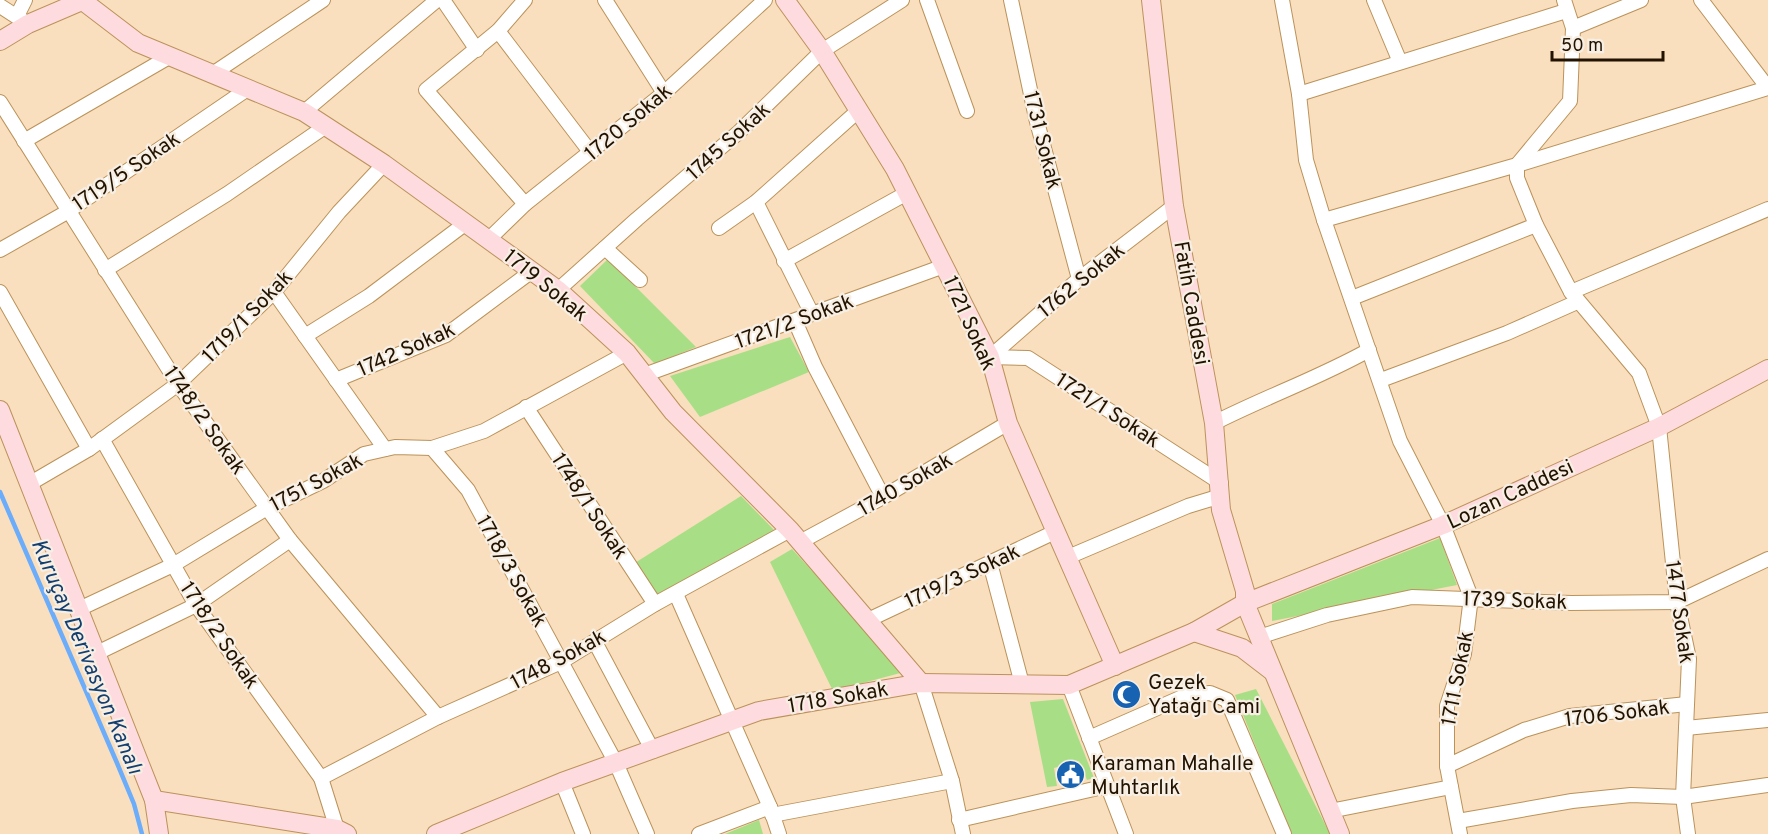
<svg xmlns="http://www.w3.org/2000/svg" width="1768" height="834" font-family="Overpass,sans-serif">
<rect width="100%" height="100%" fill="#f9dfbd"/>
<g fill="#a8df86">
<polygon points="608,259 696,347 655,364 580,286"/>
<polygon points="790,337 809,372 700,417 670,376"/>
<polygon points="741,496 775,531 657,596 630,566"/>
<polygon points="1440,538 1457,585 1272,621 1272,604"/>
<polygon points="792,549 904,672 833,691 770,562"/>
<polygon points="1256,689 1330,834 1291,834 1235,695"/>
<polygon points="1063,699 1094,778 1087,780 1079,761 1054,768 1057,786 1047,787 1030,702"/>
<polygon points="759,820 763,834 725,834"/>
</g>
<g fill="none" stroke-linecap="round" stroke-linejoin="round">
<polyline stroke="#6bacfb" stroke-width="4.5" points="0,492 117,763 134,804 142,834"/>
<defs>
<g id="street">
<polyline points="443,0 477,50"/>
<polyline points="525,0 498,31 426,90 525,204"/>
<polyline points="605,0 664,93"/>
<polyline points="927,0 967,111"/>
<polyline points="1011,0 1036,118 1079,279"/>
<polyline points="1282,0 1299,94 1306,160 1324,220 1400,441 1443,525 1471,597 1464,654 1447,706 1447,766 1460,834"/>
<polyline points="1374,0 1400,62"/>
<polyline points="1564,0 1573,28 1570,101 1517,165 1517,178 1536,225 1571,292 1639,373 1659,427 1677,602 1689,659 1683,797 1688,834"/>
<polyline points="1701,0 1768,88"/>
<polyline points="0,6 28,24"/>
<polyline points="17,16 25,0"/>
<polyline points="1573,28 1641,0"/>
<polyline points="498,31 591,153"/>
<polyline points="211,75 323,0"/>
<polyline points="1299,94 1566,11"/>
<polyline points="0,102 178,384 290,540 438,717"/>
<polyline points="304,112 437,0"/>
<polyline points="24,141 169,57"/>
<polyline points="756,202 812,314"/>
<polyline points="1324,220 1517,165 1768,88"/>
<polyline points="719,228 756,202 859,110"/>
<polyline points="488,240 525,204 664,93 765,0"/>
<polyline points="605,248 640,280"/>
<polyline points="0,250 67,212 249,88"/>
<polyline points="784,261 907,193"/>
<polyline points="105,270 227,194 326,126"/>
<polyline points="558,290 637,219 739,132 822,51 902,0"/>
<polyline points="0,292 89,449"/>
<polyline points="274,292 385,449"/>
<polyline points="1571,292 1768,209"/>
<polyline points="1352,298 1536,225"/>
<polyline points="795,321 815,367 883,497"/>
<polyline points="305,336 369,296 466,223"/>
<polyline points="990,357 1028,358 1221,483"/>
<polyline points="990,357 1079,279 1174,206"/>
<polyline points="644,375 944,266"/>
<polyline points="336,380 446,335 532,271"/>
<polyline points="1381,380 1507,333 1577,302"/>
<polyline points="526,407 655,604"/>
<path d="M1214,423C1265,397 1319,378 1369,350"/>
<polyline points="102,439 196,605 321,778 337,829"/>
<polyline points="432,448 468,490 616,763 647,834"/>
<polyline points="29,484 89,449 178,384 274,292 339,212 384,164"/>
<polyline points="800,542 883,497 1008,423"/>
<polyline points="1068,557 1188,506 1221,496"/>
<polyline points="990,563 1022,684"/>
<polyline points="676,594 770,807 779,834"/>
<polyline points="79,609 173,565 267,508 323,481 364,454 395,447 432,448 484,431 627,353"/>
<polyline points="868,620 1057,531"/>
<polyline points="1259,637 1327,615 1412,597 1571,603 1677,602 1768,559"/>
<polyline points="595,642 653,751"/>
<polyline points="95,654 196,605 290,540"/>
<polyline points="921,683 952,781 963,834"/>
<polyline points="1069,685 1126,834"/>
<polyline points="1686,728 1768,720"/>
<polyline points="1089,738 1187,695 1210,693 1227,700 1284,834"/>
<polyline points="1447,766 1524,730 1570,716 1687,704"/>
<polyline points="321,778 438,717 561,662 655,604 790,530"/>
<polyline points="562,782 583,834"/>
<polyline points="1330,811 1451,787"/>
<polyline points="772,815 952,781"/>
<polyline points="959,820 1107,786"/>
<polyline points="1458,821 1572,801 1631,795 1683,797 1768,785"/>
<polyline points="699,834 770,807"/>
</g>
<g id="secondary">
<polyline points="785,0 822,51 895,169 990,357 1008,423 1115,666"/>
<polyline points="1151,0 1174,206 1214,423 1221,510 1245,591 1245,603 1340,834"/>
<polyline points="83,1 138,43 304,112 384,164 558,290 627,353 673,412 790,530 921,683"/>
<polyline points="0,41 28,24 84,0"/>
<polyline points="0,410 154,800 159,834"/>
<polyline points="1194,632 1242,648 1272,671"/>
<polyline points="154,800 337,829 347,834"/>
<polyline points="436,834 562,782 759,711 921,683 1069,685 1194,632 1245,603 1443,525 1659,427 1768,369"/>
</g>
</defs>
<use href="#street" stroke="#bb925a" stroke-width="16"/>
<use href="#secondary" stroke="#bb925a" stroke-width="20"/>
<use href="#street" stroke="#fff" stroke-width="14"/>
<use href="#secondary" stroke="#fedbdf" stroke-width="18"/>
</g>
<defs>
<symbol id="mosque-disc" viewBox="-11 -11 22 22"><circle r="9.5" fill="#1762b1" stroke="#f8efe4"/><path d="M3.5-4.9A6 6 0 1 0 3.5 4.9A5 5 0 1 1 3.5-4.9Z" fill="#fff"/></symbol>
<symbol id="civic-disc" viewBox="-11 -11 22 22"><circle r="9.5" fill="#1762b1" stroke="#f8efe4"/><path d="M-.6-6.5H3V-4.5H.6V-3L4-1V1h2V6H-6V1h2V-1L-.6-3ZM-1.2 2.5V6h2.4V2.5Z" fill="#fff"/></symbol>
</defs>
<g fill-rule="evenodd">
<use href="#mosque-disc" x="1110" y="678" width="33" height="33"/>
<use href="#civic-disc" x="1054" y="758" width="33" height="33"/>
</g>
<g text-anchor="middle" stroke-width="4.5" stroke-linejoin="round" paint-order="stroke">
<g font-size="21" fill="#221300" stroke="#f8efe4">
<text transform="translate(628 122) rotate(-40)" y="7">1720 Sokak</text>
<text transform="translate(1043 140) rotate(76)" y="7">1731 Sokak</text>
<text transform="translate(728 141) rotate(-42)" y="7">1745 Sokak</text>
<text transform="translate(126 171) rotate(-34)" y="7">1719/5 Sokak</text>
<text transform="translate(1081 280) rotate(-39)" y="7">1762 Sokak</text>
<text transform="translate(546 285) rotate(39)" y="7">1719 Sokak</text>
<text transform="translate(1192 303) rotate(80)" y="7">Fatih Caddesi</text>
<text transform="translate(247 316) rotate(-46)" y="7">1719/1 Sokak</text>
<text transform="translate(794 321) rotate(-20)" y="7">1721/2 Sokak</text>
<text transform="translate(970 323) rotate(66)" y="7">1721 Sokak</text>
<text transform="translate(406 349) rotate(-24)" y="7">1742 Sokak</text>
<text transform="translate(1108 410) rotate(33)" y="7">1721/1 Sokak</text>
<text transform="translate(205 420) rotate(55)" y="7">1748/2 Sokak</text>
<text transform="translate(316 482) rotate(-28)" y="7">1751 Sokak</text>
<text transform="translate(905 484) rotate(-30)" y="7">1740 Sokak</text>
<text transform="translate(1510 494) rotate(-25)" y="7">Lozan Caddesi</text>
<text transform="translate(590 506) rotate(57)" y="7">1748/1 Sokak</text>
<text transform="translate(512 571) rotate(61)" y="7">1718/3 Sokak</text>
<text transform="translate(962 576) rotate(-25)" y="7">1719/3 Sokak</text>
<text transform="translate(1515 600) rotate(2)" y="7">1739 Sokak</text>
<text transform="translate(1680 612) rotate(82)" y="7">1477 Sokak</text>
<text transform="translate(220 635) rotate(56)" y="7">1718/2 Sokak</text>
<text transform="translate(558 659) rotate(-28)" y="7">1748 Sokak</text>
<text transform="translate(1457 678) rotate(-79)" y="7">1711 Sokak</text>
<text transform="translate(838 697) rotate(-10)" y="7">1718 Sokak</text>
<text transform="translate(1617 713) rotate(-7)" y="7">1706 Sokak</text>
</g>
<g font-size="21" fill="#221300" stroke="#f8efe4" text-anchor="start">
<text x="1148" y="689">Gezek<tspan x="1148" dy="24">Yatağı Cami</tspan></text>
<text x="1091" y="770">Karaman Mahalle<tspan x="1091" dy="24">Muhtarlık</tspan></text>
</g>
<g font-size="22" font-style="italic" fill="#123e70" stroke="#f8efe4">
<text transform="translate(88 656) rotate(67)" y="8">Kuruçay Derivasyon Kanalı</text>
</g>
</g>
<path d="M1552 51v9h111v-9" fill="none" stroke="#221300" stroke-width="3"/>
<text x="1561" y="51" font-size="18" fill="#221300" stroke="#f8efe4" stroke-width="4.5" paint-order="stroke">50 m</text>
</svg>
